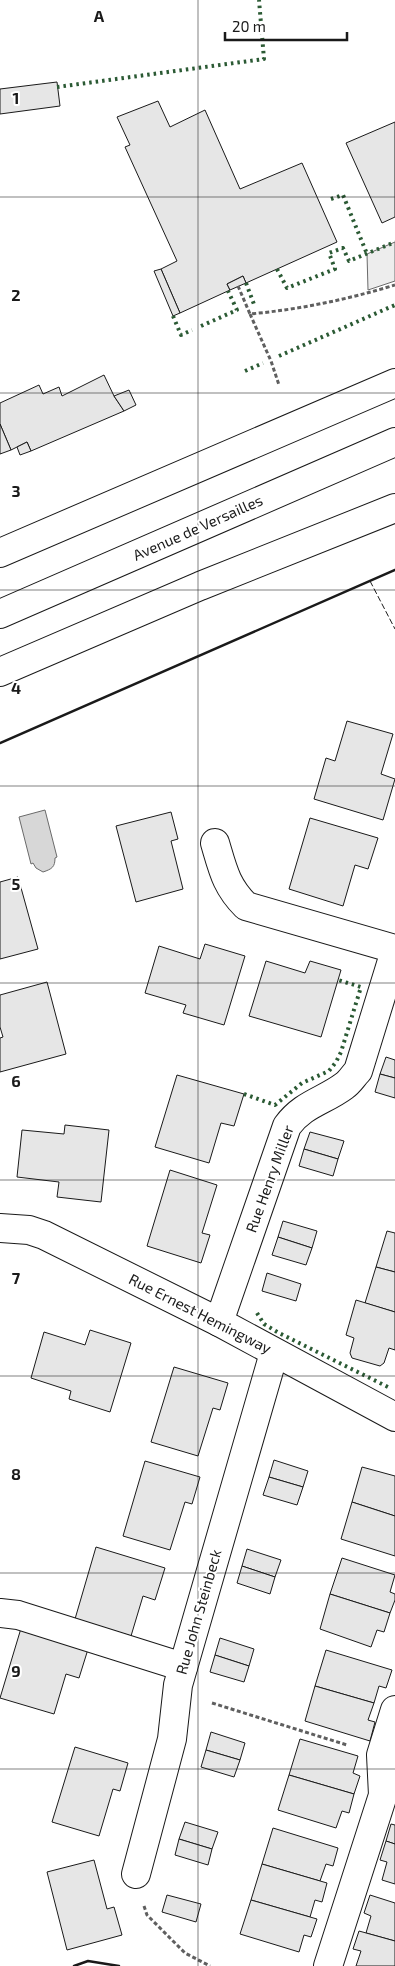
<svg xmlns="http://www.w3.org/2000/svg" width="395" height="1966" font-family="'Exo 2',sans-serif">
<rect width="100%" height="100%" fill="#fff"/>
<polygon fill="#ededed" stroke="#6a6a6a" points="395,242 395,281 368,290 367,254"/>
<path fill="#d7d7d7" stroke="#6a6a6a" d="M45,810L57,857L55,858C55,867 52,869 43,872L36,868L33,863L31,864L19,817Z"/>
<g fill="#e6e6e6" stroke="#1a1a1a">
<polygon points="57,82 60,106 0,114 0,89"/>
<polygon points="158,101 170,127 205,110 240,189 302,163 337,242 246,283 243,276 227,284 230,290 180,313 161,269 177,261 125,147 130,145 117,117"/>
<polygon points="395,122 395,217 382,223 346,143"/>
<polygon points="161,269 180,313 173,316 154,271"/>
<polygon points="243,276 246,283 230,290 227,284"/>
<polygon points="104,375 114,396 124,411 31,451 27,442 11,450 0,424 0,403 39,385 43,394 59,387 62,396"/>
<polygon points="129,390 136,405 124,411 114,396"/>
<polygon points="0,424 11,450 0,454"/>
<polygon points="27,442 31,451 20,455 17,447"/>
<polygon points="347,721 393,734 381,774 395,779 383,820 314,799 326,758 335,761"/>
<polygon points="171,812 178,839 171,841 183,889 136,902 116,826"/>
<polygon points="310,818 378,838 368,869 355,865 343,906 289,889"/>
<polygon points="18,877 38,949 0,959 0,882"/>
<polygon points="205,944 245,956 224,1025 183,1013 186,1005 145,993 159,946 200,959"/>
<polygon points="266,961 305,973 310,961 341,970 321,1037 249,1016"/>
<polygon points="47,982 66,1054 0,1072 0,1038 3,1037 0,1027 0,995"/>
<polygon points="386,1057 395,1060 395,1078 380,1074"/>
<polygon points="380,1074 395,1078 395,1098 375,1092"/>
<polygon points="177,1075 244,1094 234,1126 221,1123 209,1163 155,1147"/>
<polygon points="65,1125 109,1130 101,1202 57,1197 59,1182 17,1177 22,1130 64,1134"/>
<polygon points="310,1132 344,1141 338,1159 304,1149"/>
<polygon points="304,1149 338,1159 333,1176 299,1166"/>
<polygon points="170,1170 217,1185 202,1233 210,1235 201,1263 147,1246"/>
<polygon points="283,1221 317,1231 312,1248 278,1237"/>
<polygon points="387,1231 395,1233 395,1272 376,1267"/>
<polygon points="278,1237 312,1248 306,1265 272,1255"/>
<polygon points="376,1267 395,1272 395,1312 365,1303"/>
<polygon points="267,1273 301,1284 296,1301 262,1291"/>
<polygon points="356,1300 395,1312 395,1350 389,1348 384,1363 380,1366 352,1358 350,1353 354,1338 346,1335"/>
<polygon points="90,1330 131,1343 110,1412 69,1399 71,1391 31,1378 44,1332 85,1345"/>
<polygon points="174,1367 228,1383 220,1410 213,1408 198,1456 151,1442"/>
<polygon points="274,1460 308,1471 303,1487 269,1477"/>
<polygon points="145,1461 200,1477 192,1504 185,1502 170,1550 123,1536"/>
<polygon points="362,1467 395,1476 395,1516 352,1502"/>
<polygon points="269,1477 303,1487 297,1505 263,1495"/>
<polygon points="352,1502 395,1516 395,1556 341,1539"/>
<polygon points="96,1547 165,1568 155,1600 143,1596 131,1636 75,1619"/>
<polygon points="247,1549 281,1560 275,1577 242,1566"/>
<polygon points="342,1558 395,1575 390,1592 395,1594 395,1600 390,1613 330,1594"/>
<polygon points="242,1566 275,1577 270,1594 237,1583"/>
<polygon points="330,1594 390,1613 384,1632 377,1630 371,1647 320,1629"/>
<polygon points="22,1625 89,1646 79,1678 66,1674 54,1714 0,1698"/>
<polygon points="220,1638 254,1649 249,1666 215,1655"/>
<polygon points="326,1650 392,1670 386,1688 379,1686 374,1703 315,1686"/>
<polygon points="215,1655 249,1666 244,1682 210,1672"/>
<polygon points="315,1686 374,1703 368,1720 375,1722 370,1741 305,1721"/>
<polygon points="211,1732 245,1743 240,1760 206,1750"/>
<polygon points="300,1739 358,1756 353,1773 360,1776 354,1794 289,1775"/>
<polygon points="75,1747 128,1763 120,1791 113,1789 99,1836 52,1822"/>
<polygon points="206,1750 240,1760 234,1777 201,1767"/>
<polygon points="289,1775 354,1794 349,1813 342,1811 336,1828 278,1810"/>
<polygon points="185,1822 218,1832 212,1849 179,1839"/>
<polygon points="391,1824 395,1825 395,1844 386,1841"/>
<polygon points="273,1828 338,1848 333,1866 326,1864 320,1881 262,1864"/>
<polygon points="179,1839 212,1849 208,1865 175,1855"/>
<polygon points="386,1841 395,1844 395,1884 382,1880 387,1862 380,1860"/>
<polygon points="94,1860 107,1909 114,1907 122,1935 67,1950 47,1872"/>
<polygon points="262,1864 327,1883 322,1902 315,1900 310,1917 251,1900"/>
<polygon points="167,1895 201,1904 196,1922 162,1912"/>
<polygon points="370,1895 395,1903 395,1941 366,1933 371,1916 364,1913"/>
<polygon points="251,1900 317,1919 311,1937 304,1935 299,1952 240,1934"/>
<polygon points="359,1931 395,1941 395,1966 356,1966 361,1951 353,1949"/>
</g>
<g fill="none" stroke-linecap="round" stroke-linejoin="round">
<defs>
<g id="minor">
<polyline points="0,614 395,442"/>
<path d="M215,843C223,870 226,886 246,906L395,949"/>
<polyline points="0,1228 29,1230 44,1235 219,1322 395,1417"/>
<path d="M219,1322L287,1126C303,1104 324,1101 344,1086C350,1082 353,1076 358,1071L395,951"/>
<polyline points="0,1613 18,1615 183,1667"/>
<polyline points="136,1874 172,1739 178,1685 274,1353"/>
<polyline points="328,1966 383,1795 381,1755 395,1710"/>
</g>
<g id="major">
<polyline points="0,553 395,383"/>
<polyline points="0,672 200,586 395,508"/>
</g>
</defs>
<use href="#minor" stroke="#1a1a1a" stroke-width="30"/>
<use href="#major" stroke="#1a1a1a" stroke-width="30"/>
<g stroke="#5f5f5f" stroke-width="3" stroke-dasharray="4 2.5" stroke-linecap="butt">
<path d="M238,286L250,314C302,309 345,300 395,285"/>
<polyline points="250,314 271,361 279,385"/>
<polyline points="212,1703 347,1745"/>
<polyline points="144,1906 147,1915 185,1953 210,1966"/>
</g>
<use href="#minor" stroke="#fff" stroke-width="28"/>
<use href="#major" stroke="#fff" stroke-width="28"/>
<g stroke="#2b5a34" stroke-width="4" stroke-dasharray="2.5 4" stroke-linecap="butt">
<polyline points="57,87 264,59 259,0"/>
<polyline points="331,199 343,195 367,254"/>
<polyline points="277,269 287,288 335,269 329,253 343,248 349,261 395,242"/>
<polyline points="246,283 255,307"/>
<polyline points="173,316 181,335 192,330"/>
<polyline points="201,326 237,310 228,291"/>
<polyline points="279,356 395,305"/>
<polyline points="245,371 263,363"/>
<polyline points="244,1094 275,1105 302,1083 329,1071 336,1062 341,1052 361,987 338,980"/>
<polyline points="257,1313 264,1324 279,1333 390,1388"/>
</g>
<polyline stroke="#1a1a1a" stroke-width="1" stroke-dasharray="6 2.5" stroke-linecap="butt" points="370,581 395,629"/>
<g stroke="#1a1a1a" stroke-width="2.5">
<polyline points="0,743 395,570"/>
<polyline points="74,1966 88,1961 119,1966"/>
</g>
</g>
<path fill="none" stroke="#1a1a1a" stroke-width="1" stroke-opacity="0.55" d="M198,0V1966M0,197H395M0,393H395M0,590H395M0,786H395M0,983H395M0,1180H395M0,1376H395M0,1573H395M0,1769H395"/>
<g text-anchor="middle" stroke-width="4" stroke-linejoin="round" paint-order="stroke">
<g font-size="15" fill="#1a1a1a" stroke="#fff">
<text transform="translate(198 528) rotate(-24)" y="5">Avenue de Versailles</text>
<text transform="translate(270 1179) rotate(-70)" y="5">Rue Henry Miller</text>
<text transform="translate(200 1314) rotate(27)" y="5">Rue Ernest Hemingway</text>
<text transform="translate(199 1612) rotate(-74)" y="5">Rue John Steinbeck</text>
</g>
</g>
<g font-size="16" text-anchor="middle" font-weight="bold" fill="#1a1a1a" stroke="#fff" stroke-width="4" stroke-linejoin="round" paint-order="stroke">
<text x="99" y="22">A</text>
<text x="16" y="104">1</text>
<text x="16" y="301">2</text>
<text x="16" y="497">3</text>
<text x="16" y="694">4</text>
<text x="16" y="890">5</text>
<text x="16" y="1087">6</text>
<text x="16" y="1284">7</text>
<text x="16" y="1480">8</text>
<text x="16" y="1677">9</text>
</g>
<path d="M225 32v8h122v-8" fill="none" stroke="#1a1a1a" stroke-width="2.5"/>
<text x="232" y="32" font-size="15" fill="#1a1a1a" stroke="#ffffff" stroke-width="4" paint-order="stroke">20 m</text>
</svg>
